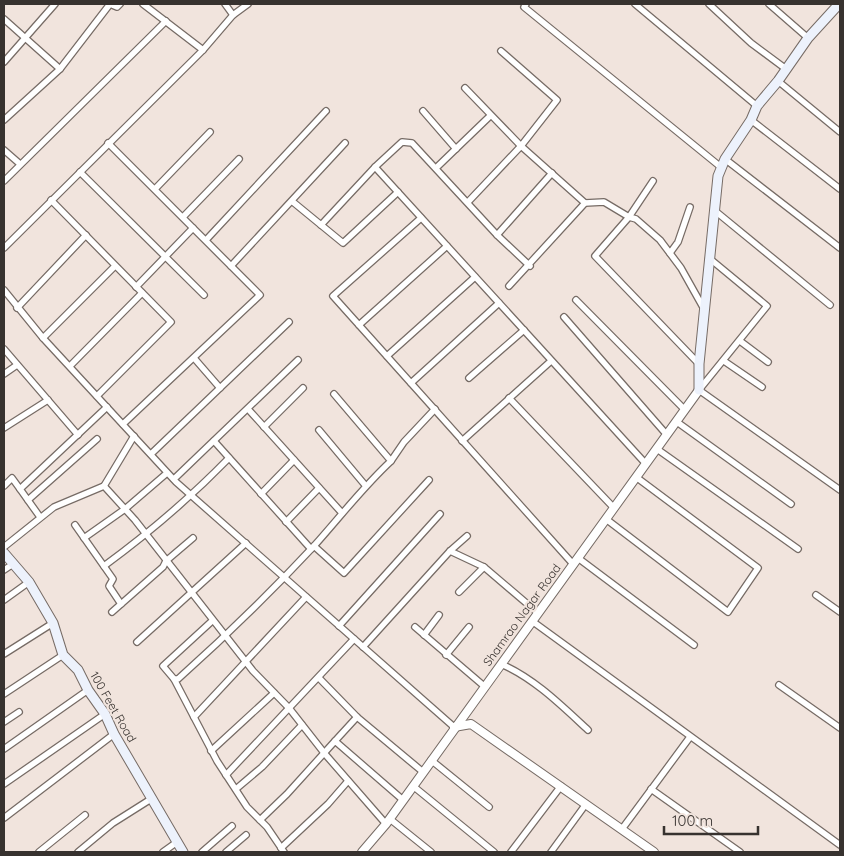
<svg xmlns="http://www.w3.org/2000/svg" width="844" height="856" font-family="Quicksand,sans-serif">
<rect width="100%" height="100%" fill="#f1e4dd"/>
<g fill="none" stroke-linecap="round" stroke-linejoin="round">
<defs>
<g id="minor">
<polyline points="143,4 203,50"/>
<polyline points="225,4 233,15"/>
<polyline points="526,4 524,7 722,168"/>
<polyline points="635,4 757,106"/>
<polyline points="709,4 751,43 786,69"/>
<polyline points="769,4 808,38"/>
<polyline points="4,19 60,69"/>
<polyline points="4,62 55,4"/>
<polyline points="778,81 840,132"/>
<polyline points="465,88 521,146 585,203"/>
<polyline points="423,111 456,149"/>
<polyline points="4,120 60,69 110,4 117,7 120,4"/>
<polyline points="751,120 840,189"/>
<polyline points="108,143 260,295 123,424"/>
<polyline points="4,150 20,164"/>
<polyline points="725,159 840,248"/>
<polyline points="375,167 646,464"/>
<polyline points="436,168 490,116"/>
<polyline points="80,172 204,295"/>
<polyline points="4,181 166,21"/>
<polyline points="653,181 629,217 595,256 699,364"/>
<polyline points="155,189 210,132"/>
<polyline points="51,200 171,322 97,396"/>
<polyline points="293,202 343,243 398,192"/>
<polyline points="468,202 521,146 557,100 501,51"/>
<polyline points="714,210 830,305"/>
<polyline points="183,217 239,159"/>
<polyline points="421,218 333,296 573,564"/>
<polyline points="321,225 375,167 402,142 412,143 497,235 530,266"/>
<polyline points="497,235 552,173"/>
<polyline points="206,240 326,111"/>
<polyline points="4,248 203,50 233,15 248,4"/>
<polyline points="670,253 678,242 690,207"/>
<polyline points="709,258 767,306 699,390 840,490"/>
<polyline points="231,266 345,143"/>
<polyline points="509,286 585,203 604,202 629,217 636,219 660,240 681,268 704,309"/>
<polyline points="136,287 193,228"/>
<polyline points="4,290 43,338 176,482 454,727"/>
<polyline points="576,300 685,410"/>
<polyline points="17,308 86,235"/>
<polyline points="564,317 667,435"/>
<polyline points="359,325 447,246"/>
<polyline points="43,338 115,266"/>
<polyline points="740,341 768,362"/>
<polyline points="4,349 78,435"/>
<polyline points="387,356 475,277"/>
<polyline points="194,358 220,388"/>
<polyline points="724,361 762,387"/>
<polyline points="70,366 142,293"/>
<polyline points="4,374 17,365"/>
<polyline points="469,378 524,330"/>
<polyline points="411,383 499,303"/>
<polyline points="509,398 614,508"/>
<polyline points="248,409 342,513"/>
<polyline points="677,422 791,504"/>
<polyline points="264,427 303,388"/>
<polyline points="4,428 48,400"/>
<polyline points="319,430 365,485"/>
<polyline points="214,441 311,549"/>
<polyline points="462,441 551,361"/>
<polyline points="657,449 798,549"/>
<polyline points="151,454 289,322"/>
<polyline points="391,461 404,442 435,409"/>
<polyline points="174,479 298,360"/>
<polyline points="4,486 12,478 20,489"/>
<polyline points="104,486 135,520 253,671 289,708 325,754 386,824"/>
<polyline points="261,494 294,460"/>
<polyline points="28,500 97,439"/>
<polyline points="40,517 20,489 107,407"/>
<polyline points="606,519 728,612 758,568 636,477"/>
<polyline points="286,522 319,488"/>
<polyline points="75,525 113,579 109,586 121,604"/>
<polyline points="84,538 125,509 167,473"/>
<polyline points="314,546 344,573 429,480"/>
<polyline points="4,547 54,507 104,486 134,436"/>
<polyline points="450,551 484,567"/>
<polyline points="578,558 694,645"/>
<path d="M104,566C149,533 190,498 229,458"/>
<polyline points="4,570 13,564"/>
<polyline points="459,592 484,567 538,613"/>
<polyline points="816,595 840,612"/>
<polyline points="4,600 29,582"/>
<polyline points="112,612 163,567 166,561 193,538"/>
<path d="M212,621L163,666L174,679H178C225,637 271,592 314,546C340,517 363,487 391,461L334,394"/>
<polyline points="532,621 840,845"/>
<polyline points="339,626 440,514"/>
<polyline points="415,627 484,686"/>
<polyline points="424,635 439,615"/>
<polyline points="137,642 246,543"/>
<polyline points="363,647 450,551 467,536"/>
<polyline points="4,654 53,623"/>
<polyline points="446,655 469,627"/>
<path d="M501,664C534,678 562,706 588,730"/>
<polyline points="319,678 357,717 423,772"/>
<polyline points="174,679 217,761 247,807 267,827 284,852"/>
<polyline points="779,685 840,728"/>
<polyline points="4,694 63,655"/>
<polyline points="194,717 306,597"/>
<polyline points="4,722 19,712"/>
<polyline points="335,741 357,717"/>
<polyline points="4,749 88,690"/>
<polyline points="211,751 274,693"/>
<polyline points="431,760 489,807"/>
<polyline points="226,775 354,639"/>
<polyline points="4,784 105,714"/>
<polyline points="413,786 494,852"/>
<polyline points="236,789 262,767 302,725"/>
<polyline points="651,789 740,852"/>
<polyline points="4,818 114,734"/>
<polyline points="390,819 431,852"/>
<polyline points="260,820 287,794 335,741 403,800"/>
<polyline points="622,829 690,737"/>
<polyline points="281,848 328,804 348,781"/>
<polyline points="39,852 85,815"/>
<polyline points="78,852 113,823 151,799"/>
<polyline points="163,852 177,842"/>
<polyline points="202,852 232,826"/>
<polyline points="226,852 246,835"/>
<polyline points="511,852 561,786"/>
<polyline points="551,852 586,804"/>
</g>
<g id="tertiary">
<polyline points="454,727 471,724 654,852"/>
<polyline points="362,852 386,824 699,390"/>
</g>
<g id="secondary">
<polyline points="699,390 699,364 718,176 725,159 751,120 757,106 778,81 808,38 839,4"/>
<polyline points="4,553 29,582 53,623 63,655 78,670 88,690 105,714 114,734 183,852"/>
</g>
</defs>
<use href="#minor" stroke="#766b65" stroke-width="8"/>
<use href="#tertiary" stroke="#766b65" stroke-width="10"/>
<use href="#secondary" stroke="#766b65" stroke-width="11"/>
<use href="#minor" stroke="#fff" stroke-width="5.5"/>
<use href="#tertiary" stroke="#fff" stroke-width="8"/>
<use href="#secondary" stroke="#edf2fc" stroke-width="9"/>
</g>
<g text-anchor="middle" stroke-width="4.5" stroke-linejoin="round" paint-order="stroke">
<g font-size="12" fill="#37322f" stroke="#f1e4dd">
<text transform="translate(522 615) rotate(-54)" y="4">Shamrao Nagar Road</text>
<text transform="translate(113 707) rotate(60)" y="4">100 Feet Road</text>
</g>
</g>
<rect width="844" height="856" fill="none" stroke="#37322f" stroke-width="10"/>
<path d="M664 826v8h94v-8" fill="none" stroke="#37322f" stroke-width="2.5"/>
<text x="672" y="826" font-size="15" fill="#37322f" stroke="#f1e4dd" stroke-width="4" paint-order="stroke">100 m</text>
</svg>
